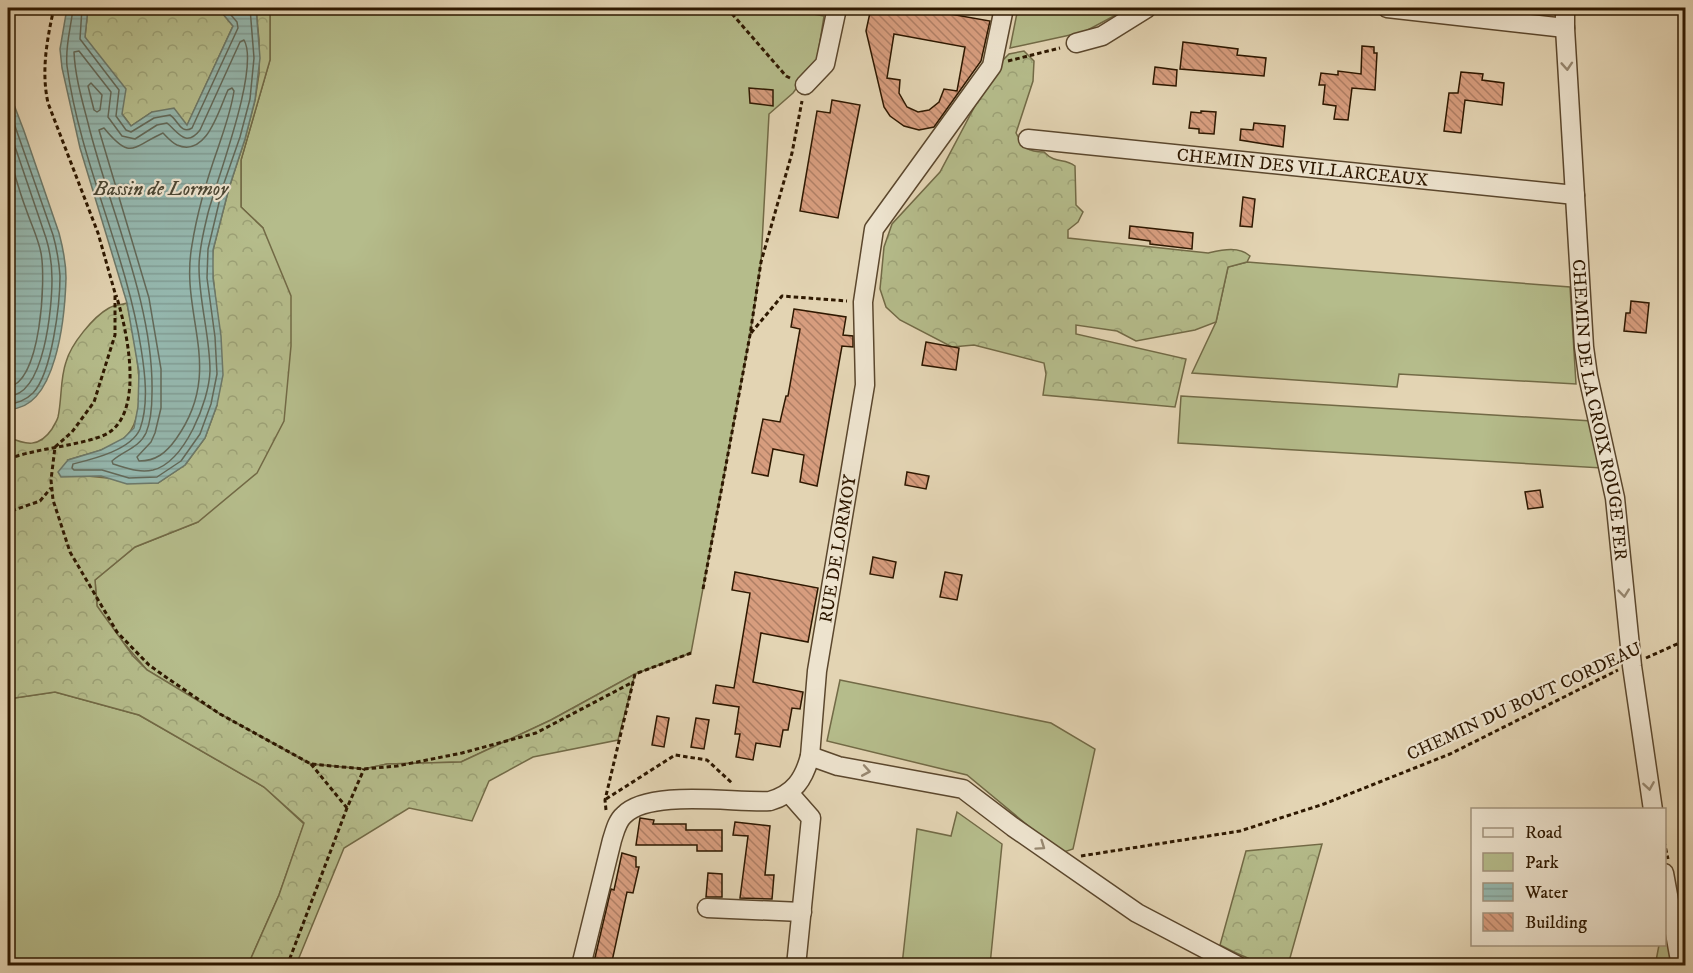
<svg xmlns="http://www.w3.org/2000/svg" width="1693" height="973" font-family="'IM FELL DW Pica',serif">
<defs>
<pattern id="forest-crowns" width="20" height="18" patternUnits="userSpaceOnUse" patternTransform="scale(1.5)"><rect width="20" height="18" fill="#b5bc8b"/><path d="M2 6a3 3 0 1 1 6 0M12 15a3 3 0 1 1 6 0" fill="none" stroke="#9ca176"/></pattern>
<pattern id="water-rules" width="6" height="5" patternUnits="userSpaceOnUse" patternTransform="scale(1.5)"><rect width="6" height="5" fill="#95b8af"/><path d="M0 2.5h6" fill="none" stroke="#819d95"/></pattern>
<pattern id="building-back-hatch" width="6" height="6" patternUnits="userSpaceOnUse" patternTransform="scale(1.5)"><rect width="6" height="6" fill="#d79d7e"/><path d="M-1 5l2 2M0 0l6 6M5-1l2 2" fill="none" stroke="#af7f65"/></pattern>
</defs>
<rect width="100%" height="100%" fill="#e3d4b3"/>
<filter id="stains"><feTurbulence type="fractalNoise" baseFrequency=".00333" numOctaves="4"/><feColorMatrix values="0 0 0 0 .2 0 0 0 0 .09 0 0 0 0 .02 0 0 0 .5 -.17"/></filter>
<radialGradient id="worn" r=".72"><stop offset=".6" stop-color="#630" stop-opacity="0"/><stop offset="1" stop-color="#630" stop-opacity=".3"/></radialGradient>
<g fill="#b5bc8b" stroke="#726a46" stroke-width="1.5">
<polygon points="270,8 781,8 824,16 817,60 793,93 769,114 761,262 750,335 691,653 635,674 551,720 461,762 387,764 364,769 312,764 313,765 220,714 147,670 117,635 97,606 95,580 135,547 198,522 263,228 241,207 241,160 270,60"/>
<polygon points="1018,8 1129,8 1084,32 1010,48"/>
<polygon points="1247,262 1570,287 1576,384 1399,374 1397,387 1192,373 1216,322 1228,267"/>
<polygon points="1181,396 1592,421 1602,468 1178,443"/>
<polygon points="840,680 1051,723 1095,749 1073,849 1061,853 967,775 827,741"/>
<polygon points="55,692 139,715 264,787 304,824 279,895 248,965 8,965 8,699"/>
<polygon points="957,812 1002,844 990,965 902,965 917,829 951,836"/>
<polygon points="1665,918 1678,965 1655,966 1659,945 1664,944"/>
</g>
<g fill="url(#forest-crowns)" stroke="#726a46" stroke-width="1.5">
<polygon points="88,8 218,8 233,26 187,126 152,112 131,126 122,114 85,37"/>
<path d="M256,8H270V60L241,160V207L263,228L291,296V346L284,421L257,473L198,522L135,547L95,580L97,606L133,656L147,670L220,714L310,764L364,769L387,764L461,762L551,720L635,674L618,740L533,757L489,781L472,821L409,808L344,848L296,965H248L279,895L304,823L264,787L139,715L55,692L8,699V437C26,445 39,448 52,429C54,425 57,421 58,417C62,399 60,379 66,362C71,344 93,317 109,308C114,305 122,305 127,303C133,334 153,416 124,438C109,450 86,454 68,460L87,476L158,483L185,465L205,438L217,405L216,304L212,266L213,250L229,188L245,139L255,100L259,74V40Z"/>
<path d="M1024,51L1034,61L1033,81L1016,133C1024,147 1026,152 1044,152C1057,165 1063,157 1075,166L1076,205L1083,212L1078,222L1068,230V238L1208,253C1222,250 1239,246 1250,256L1247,262L1228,267L1216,322L1195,330L1136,341L1117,331L1076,325V334L1186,359L1175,407L1043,395L1046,374L1044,363L974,345L952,347L900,320L886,307L880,289L884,247L892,224L940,172L995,68L1009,54Z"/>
<path d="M1322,844L1288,965C1262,966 1243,957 1220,945L1246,851Z"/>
</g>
<g fill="url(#water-rules)" stroke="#6c7869" stroke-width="1.5">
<polygon points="67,8 88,8 85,37 126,89 122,114 131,126 152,112 174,108 187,125 233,26 218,8 256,8 260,58 255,100 245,139 229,188 213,250 213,278 221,336 223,375 217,405 205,438 185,465 158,483 127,484 101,476 61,477 58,472 68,460 101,450 124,438 134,428 138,407 139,372 127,303 80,148 62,68 60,49"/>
<path d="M8,89L24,131L59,233C63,248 66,263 66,278C65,315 57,411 8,409Z"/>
</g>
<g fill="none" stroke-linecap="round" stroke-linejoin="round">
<g stroke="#626858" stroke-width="1.5">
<path d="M73,8C71,28 65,45 67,66C80,162 126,252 141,348C145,373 149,404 140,429C131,450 93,459 73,464L72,468L74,470H102L129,478L157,477L181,461L200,434L211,404L217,374L215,337L207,278L208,249L223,186L240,137L250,99L254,58L250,8"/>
<path d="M82,8L80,39L119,90L116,116L126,130L131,132L154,118L170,115C178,120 181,135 192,128L238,28L237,22L225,8"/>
<path d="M244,40C260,68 217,179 208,213C204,230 199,248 199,267C199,302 210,336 210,371C209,401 185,462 153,470C139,473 127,468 113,464L112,461C123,451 139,448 146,433C151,421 152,406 152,393C154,304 109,209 88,123C82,100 75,76 74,52L79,51L111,92L108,117L122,136L135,139L157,125L167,123C178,132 186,148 200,130L240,42Z"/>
<polygon points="91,83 102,95 100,110 97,112 94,110 88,86"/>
<path d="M232,88L234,91C231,111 224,130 218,148C207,179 197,213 192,245C179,316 226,369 176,439C166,453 156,461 139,461L137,457L151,442L155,433L161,408V369L149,298L99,130L104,128C131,161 132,147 163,133C167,137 171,142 177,145C207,158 219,109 228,90Z"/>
<path d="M8,106L53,235C57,249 59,262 60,276C60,304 52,373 33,393C26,400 16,404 8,404"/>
<path d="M8,126L46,238C50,251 52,265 52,279C52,306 45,396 8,396"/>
<path d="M8,152C14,171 19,191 26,209C31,224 38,238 41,253C46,279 41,383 8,387"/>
</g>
</g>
<g fill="url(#building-back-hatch)" stroke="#2e1800" stroke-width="1.5" fill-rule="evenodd">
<path d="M871,8H916L990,21L981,61L934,127L919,130L904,126L890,116L884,107L866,31ZM894,34L965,47L957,91L944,89L939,102L929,110L918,112L907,107L899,93L900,80L887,78Z"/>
<polygon points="1183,42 1238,49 1237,55 1266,58 1264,76 1180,69"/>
<polygon points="1362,46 1374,47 1374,53 1377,53 1375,90 1352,88 1348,120 1334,119 1336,106 1323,104 1325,85 1319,85 1321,73 1338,75 1338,71 1361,74"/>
<polygon points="1155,67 1177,70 1176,86 1153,84"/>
<polygon points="1461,72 1483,74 1482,80 1504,83 1502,105 1465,100 1461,133 1444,131 1449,93 1458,93"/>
<polygon points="749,88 773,90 773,106 750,103"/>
<polygon points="832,100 860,105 838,218 800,211 817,111 830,113"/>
<polygon points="1201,111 1216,112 1214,134 1199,133 1199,129 1189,128 1191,112 1201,113"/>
<polygon points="1254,123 1285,126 1283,147 1240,140 1241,129 1253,130"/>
<polygon points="1243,197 1255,199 1252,227 1240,226"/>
<polygon points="1130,226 1193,233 1192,249 1150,244 1150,241 1129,238"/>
<polygon points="1631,301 1649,303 1646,333 1624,331 1626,313 1630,313"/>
<polygon points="794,309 846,317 843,335 853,336 853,347 842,346 817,486 800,482 804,455 773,449 768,476 752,473 763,419 780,422 786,396 788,396 800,329 791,327"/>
<polygon points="926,342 959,348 956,370 922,365"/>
<polygon points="907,472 929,476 926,489 905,485"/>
<polygon points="1540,490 1543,507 1528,509 1525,492"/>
<polygon points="873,557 896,562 893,578 870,574"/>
<polygon points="735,572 818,588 808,642 761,633 753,682 803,692 800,709 792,708 788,730 783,730 780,747 756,743 753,760 736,757 740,734 735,734 739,707 713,703 716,685 734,688 742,641 750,593 732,590"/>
<polygon points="945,572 962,575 957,600 940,597"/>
<polygon points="657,716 669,718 664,747 652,745"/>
<polygon points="696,718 709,720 704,749 691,747"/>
<polygon points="640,818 654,820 653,824 686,824 686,830 722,830 722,851 697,851 697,845 636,845"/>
<polygon points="735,822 770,826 765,875 774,875 772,899 740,898 748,836 733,835"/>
<polygon points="622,853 636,857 636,867 639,867 633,893 627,892 611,966 593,966 611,889 614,890"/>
<polygon points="708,873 722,874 722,897 706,897"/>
</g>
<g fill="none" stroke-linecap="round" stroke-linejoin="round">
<defs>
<g id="minor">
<polyline points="1387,8 1565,28"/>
<path id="s1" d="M1565,8V28L1584,347L1588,376L1615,498L1632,666L1653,810"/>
<polyline points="1076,43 1102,36 1147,8"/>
<polyline points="805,85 825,64 837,8"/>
<path id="s2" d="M1028,139L1575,195"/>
<polyline points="810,756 838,766 963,789 1013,827 1137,913 1238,966"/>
<polyline points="789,793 811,818 796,966"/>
<polyline points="1664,873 1681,966"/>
<polyline points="707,908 802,912"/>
<path id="s3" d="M581,966L612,840C615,831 617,821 624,815C650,789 733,803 770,801C794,794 804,779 810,756L817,671L865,385L863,302L874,229L992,66L1004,8"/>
</g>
</defs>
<use href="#minor" stroke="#5b472d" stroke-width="21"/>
<g stroke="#2e1800" stroke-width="3" stroke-dasharray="4.5 3" stroke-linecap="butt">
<path d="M54,8C47,39 41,71 48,103L98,233L115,293V335L94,402L72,432L55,447L51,480L53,500L70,552L117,632L149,665L170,680L220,714L311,764L364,769L397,766L462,753L536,733L633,682"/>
<polyline points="727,8 786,76 792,79"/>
<polyline points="1008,61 1060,48"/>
<polyline points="751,333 782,296 847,301"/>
<path d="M8,459C38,448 72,447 102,436C147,419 127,329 116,295"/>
<polyline points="8,518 14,510 40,501 51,488"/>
<polyline points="703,589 750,335 761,262 792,153 802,101"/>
<polyline points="1646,658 1686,640"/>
<polyline points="311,764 347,808"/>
<polyline points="606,799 675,755 707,760 733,784"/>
<polyline points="606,810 605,800 635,674 691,653"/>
<polyline points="1664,841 1668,859"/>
<polyline points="1081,856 1240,831 1324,804 1450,754 1618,670"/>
<polyline points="287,966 347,808 364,769"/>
</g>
<use href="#minor" stroke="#ede3ce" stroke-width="18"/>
</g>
<defs><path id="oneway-chevron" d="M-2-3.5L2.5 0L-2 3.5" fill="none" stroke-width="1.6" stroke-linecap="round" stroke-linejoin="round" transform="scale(1.5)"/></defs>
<g stroke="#978871">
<use href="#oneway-chevron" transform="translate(1567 66) rotate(86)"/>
<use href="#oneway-chevron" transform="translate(1624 593) rotate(84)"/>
<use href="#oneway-chevron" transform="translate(866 771) rotate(10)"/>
<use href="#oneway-chevron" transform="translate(1649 786) rotate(81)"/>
<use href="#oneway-chevron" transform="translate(1041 846) rotate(35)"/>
</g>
<g text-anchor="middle" stroke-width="4.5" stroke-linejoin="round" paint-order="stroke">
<g font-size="18" fill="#2e1800" stroke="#ede3ce">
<text dy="6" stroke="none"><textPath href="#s2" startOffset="276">CHEMIN DES VILLARCEAUX</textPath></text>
<text dy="6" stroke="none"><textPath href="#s1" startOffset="404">CHEMIN DE LA CROIX ROUGE FER</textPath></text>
<text dy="6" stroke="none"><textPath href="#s3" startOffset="580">RUE DE LORMOY</textPath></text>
<text transform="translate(1524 701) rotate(-25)" y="6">CHEMIN DU BOUT CORDEAU</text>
</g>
<g font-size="20" font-style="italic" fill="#4d4835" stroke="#ede3ce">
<text x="161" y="195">Bassin de Lormoy</text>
</g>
</g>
<rect width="1693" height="973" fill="none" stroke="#e3d4b3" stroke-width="30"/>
<rect x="9" y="9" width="1675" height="955" fill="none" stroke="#2e1800" stroke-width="3"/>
<rect x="15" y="15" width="1663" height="943" fill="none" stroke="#2e1800" stroke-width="1.5"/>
<rect x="1471" y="808" width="195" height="138" fill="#ede3ce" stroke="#a1927c" stroke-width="1.5"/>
<rect x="1483" y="828" width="30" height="9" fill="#ede3ce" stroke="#a1927c" stroke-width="1.5"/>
<text x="1525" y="838" font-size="18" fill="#2e1800">Road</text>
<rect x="1483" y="853" width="30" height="18" fill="#b5bc8b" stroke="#a1927c" stroke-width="1.5"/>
<text x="1525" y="868" font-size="18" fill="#2e1800">Park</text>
<rect x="1483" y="883" width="30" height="18" fill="url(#water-rules)" stroke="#a1927c" stroke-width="1.5"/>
<text x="1525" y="898" font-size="18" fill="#2e1800">Water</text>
<rect x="1483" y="913" width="30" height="18" fill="url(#building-back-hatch)" stroke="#a1927c" stroke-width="1.5"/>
<text x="1525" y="928" font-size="18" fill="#2e1800">Building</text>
<rect width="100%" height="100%" filter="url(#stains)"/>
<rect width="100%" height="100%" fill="url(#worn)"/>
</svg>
